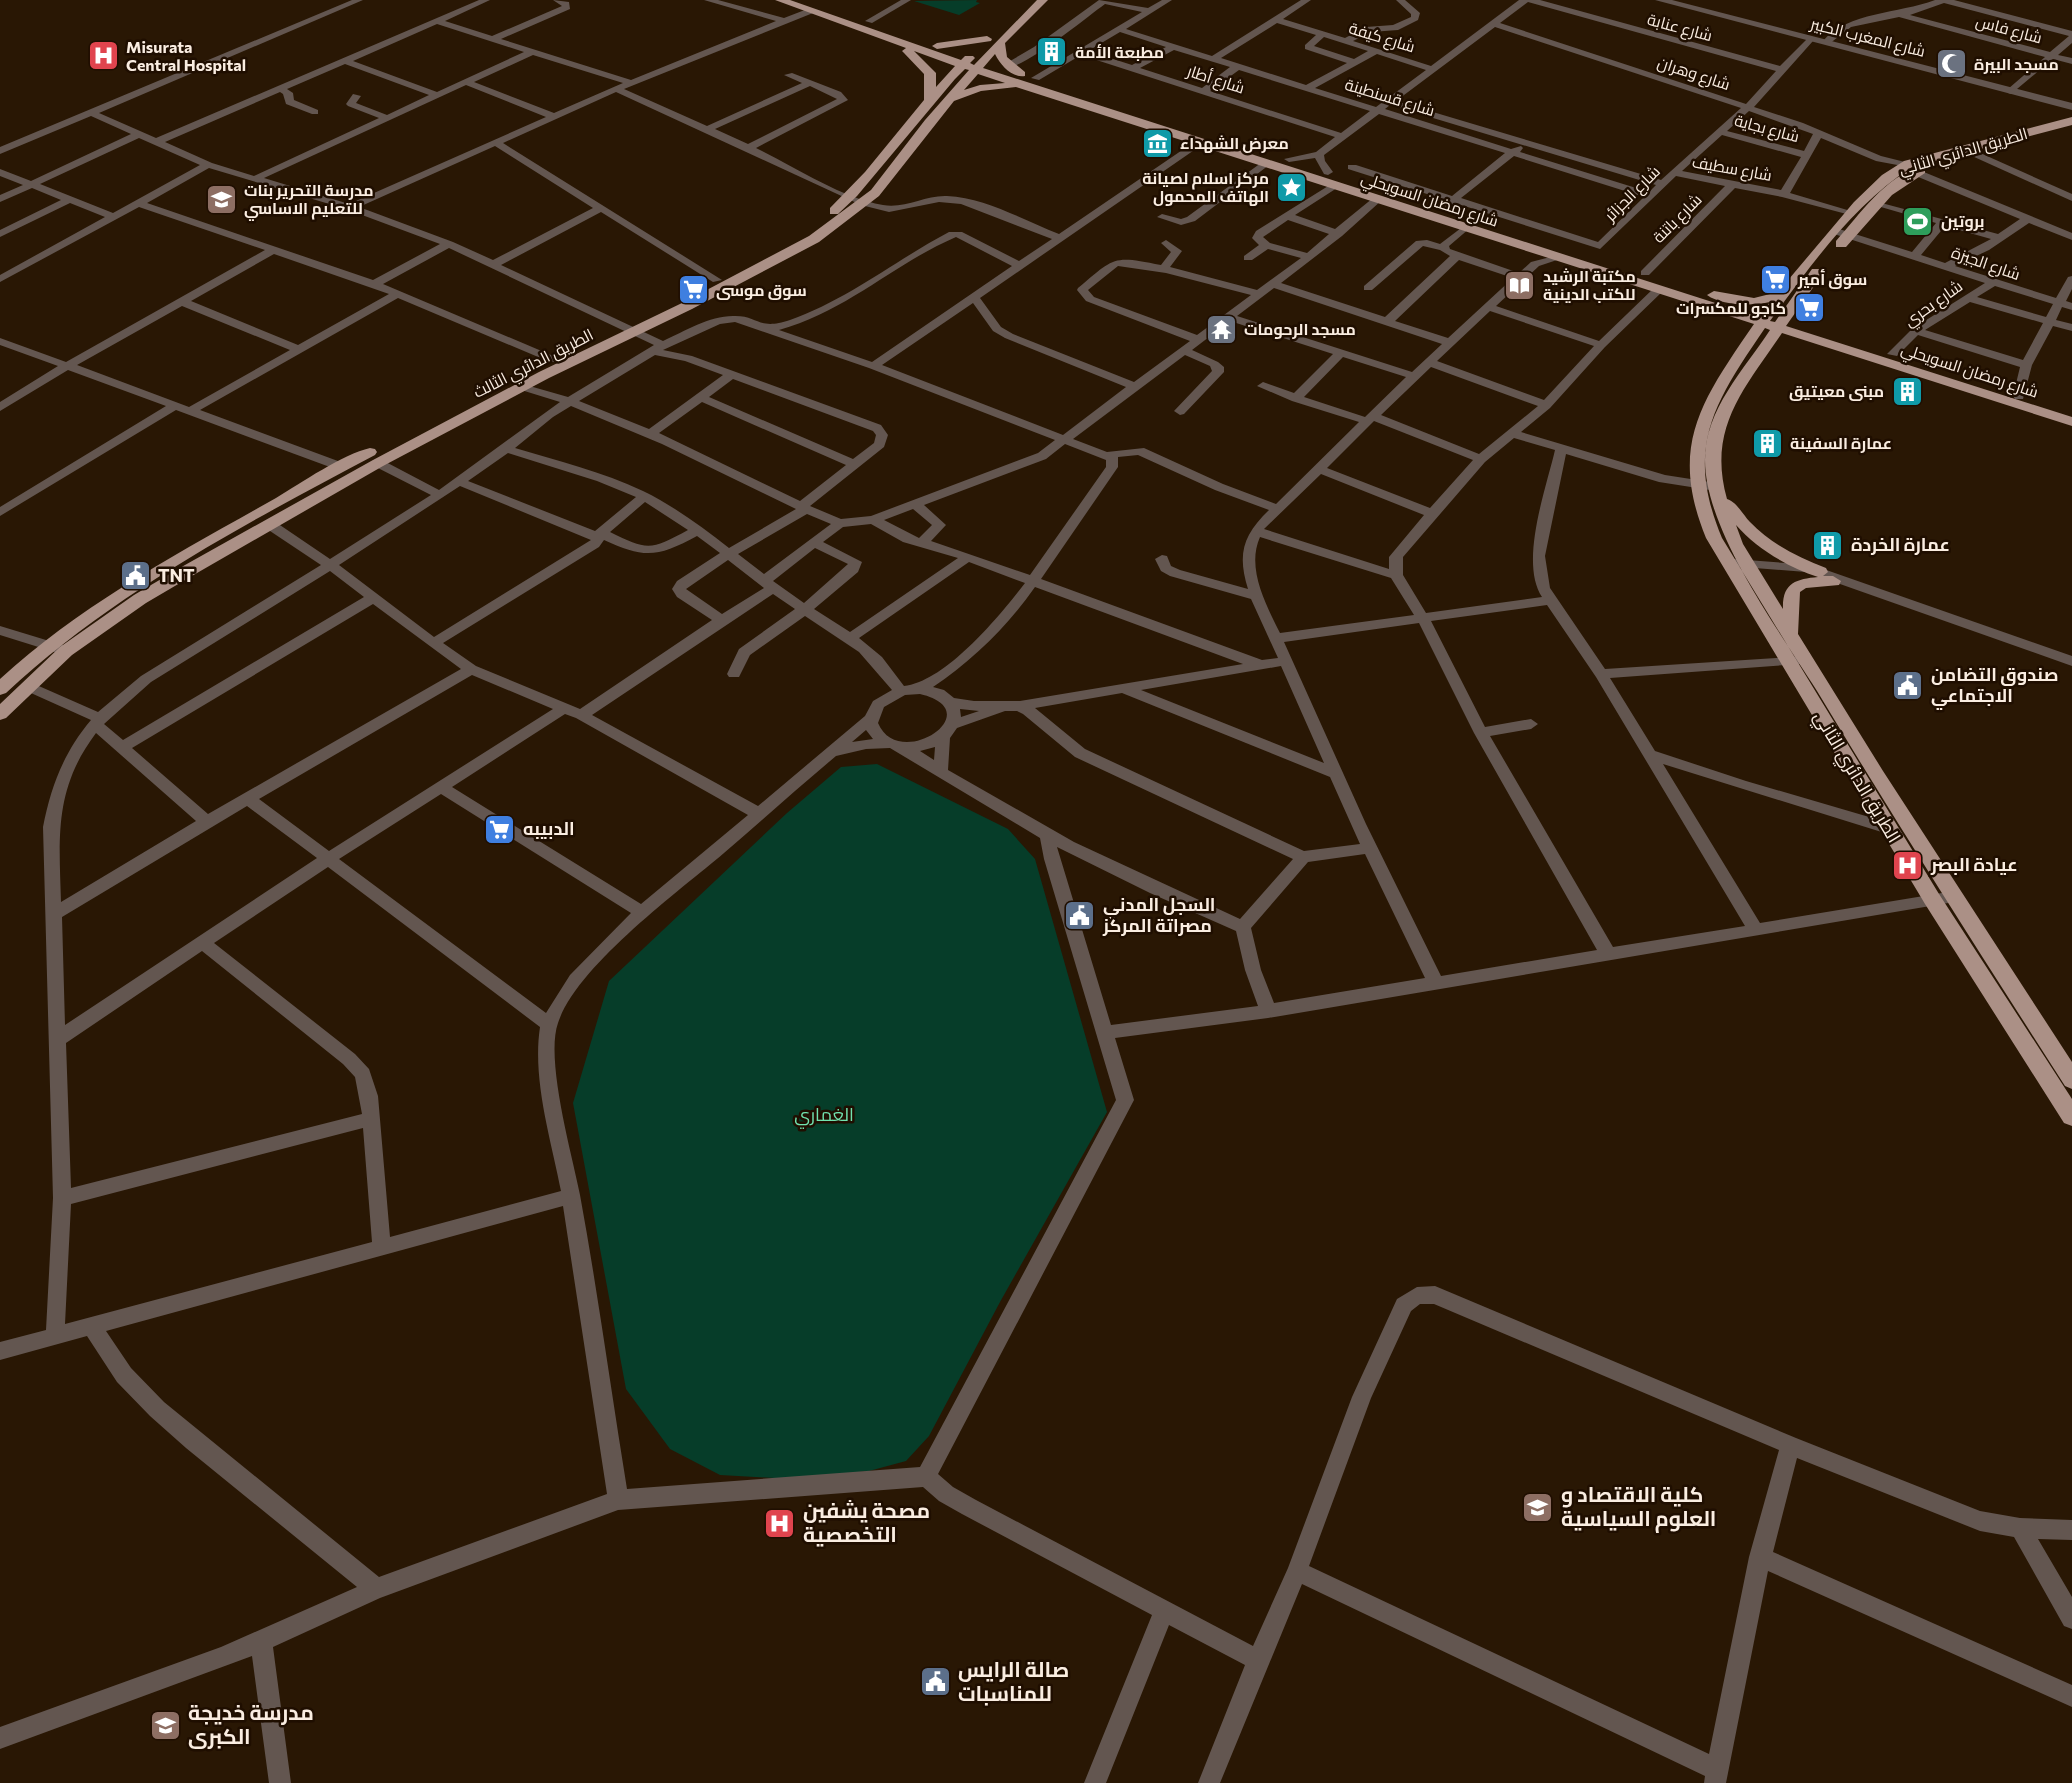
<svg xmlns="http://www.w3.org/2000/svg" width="2072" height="1783" font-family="Commissioner,Cairo,sans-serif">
<rect width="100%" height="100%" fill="#291704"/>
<g fill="#063d29">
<polygon points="977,0 976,2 980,3 959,15 914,1"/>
<polygon points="877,764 1008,829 1035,859 1107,1112 1000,1302 929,1436 906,1461 869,1471 791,1479 720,1475 670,1449 626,1389 573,1103 609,981 787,813 841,767"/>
</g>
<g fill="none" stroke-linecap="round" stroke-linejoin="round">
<g fill="#635650" fill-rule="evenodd">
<path d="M352,0H363L99,113L156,138L479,0H490L445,21L492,36L562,6L553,0L569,2L570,9L501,39L631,80L776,21L704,0H718L784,18L810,8L813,9V13L624,89L707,126L802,83L784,75L792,73L841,92L848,100L756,148C796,167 839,197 883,205C905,209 925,195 947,196C986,198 1023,220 1059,234L1197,140H1203V144L980,298L1001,327L1013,334L1134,382L1190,341L1086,301L1077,290L1078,288C1115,257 1112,255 1161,265L1171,252L1161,243L1166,240L1182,251L1170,267L1257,290L1301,258L1268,249L1252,260H1244V256L1259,245L1252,238L1256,231L1333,183L1337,184V188L1295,215L1335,229L1373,198L1382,200L1342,236L1281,283L1385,317L1450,256L1440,250L1423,246L1372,290H1364V286L1416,241L1427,240L1440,244L1465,225L1470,228L1449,246L1450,249L1519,273L1531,262L1558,255L1563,258L1539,266L1496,306L1599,341L1655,287H1663V291L1605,347L1550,408L1521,432L1665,475L1710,482L1716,486L1710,490L1659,482L1566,454L1545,556L1550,588L1605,669L1805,656L1807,659L1805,662L1800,664L1610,678L1655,751L1746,781L1893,824L1896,828L1893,832L1888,834L1663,764L1760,923L1954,891L1960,893L1962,897L1960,901L1268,1018L1115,1038L1134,1100L938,1474L953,1487L976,1500L1253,1646L1288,1568L1352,1397L1397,1299L1417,1287L1435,1286L1796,1438L1980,1511L2020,1518L2072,1520V1540L2038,1539L2072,1597V1629L2064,1626L2014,1537L1980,1531L1797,1458L1773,1552L2072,1685V1707L1768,1571L1726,1783H1704L1705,1776L1302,1584L1220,1783H1198L1245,1665L1169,1625L1106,1783H1084L1152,1615L962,1514L939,1501L923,1487L618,1510L380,1598L273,1647L291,1783H269L252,1656L0,1749V1727L221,1647L357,1587L186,1448L150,1416L117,1382L87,1336L0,1360V1342L46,1330L53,1198L43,827C51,786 64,752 91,720L22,689L20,686L27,681L32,683L98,712L141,676L321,565L264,527V521H274L330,559L431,495L374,466V460H382L439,490L560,402L518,389V385H526L568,397L654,345L449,248L383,284L558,358V362H550L398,298L200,410L346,464V470H338L176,410L0,516V507L166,406L68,370L0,411V402L58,366L0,345V338L66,362L265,250L139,207L0,282V275L105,217L70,203L0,237V230L61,200L32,188L0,202V195L23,185L0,176V169L31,181L131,134L91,116L0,154V147ZM437,24L524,52L437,92L353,61ZM533,55L623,83L554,113L474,82ZM345,64L429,95L387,115L356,103L361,96L353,94L346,104L348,106L379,118L254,176L212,163L165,142L280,92L283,94L286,104L312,114H318V110L294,100L293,93L287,89ZM466,85L546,117L349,204L264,178ZM810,86L837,99L748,144L715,129ZM616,92L861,205L889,212L939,202L961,204L1052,239L1019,261L962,232H949C896,260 847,300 790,320C757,331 759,315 733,316C709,316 685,331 663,341L501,265L601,212L713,282L722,280L503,143ZM139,138L200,165L113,213L40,184ZM495,146L593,208L493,260L453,242L359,207ZM209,168L346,209L440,244L373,280L147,203ZM1288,220L1329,234L1307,253L1270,243L1263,237ZM956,237L1012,266L872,362L779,330C849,310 893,264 956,237ZM274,254L389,294L298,345L191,301ZM1459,260L1513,278L1448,338L1395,321ZM1118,266L1166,273L1251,295L1197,335L1094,297L1088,290ZM1274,288L1442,344L1412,372L1237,316ZM973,303L993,331L1005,338L1126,387L1063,435L882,365ZM182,306L290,350L189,407L77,365ZM1490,311L1594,346L1544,400L1437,361ZM1230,321L1333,354L1294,393L1263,382L1257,386L1292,401L1359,422L1276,504L1223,484L1144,448L1107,452L1073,439L1185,355L1210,366L1212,371L1174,411L1180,415L1184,414L1224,372V367L1218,362L1192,350ZM735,322L869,368L1055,440L1038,453L871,516L841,519L810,506L884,447L888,435L881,425L692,356L663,350L720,324ZM655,355L685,361L723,375L649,429L579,401ZM1343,357L1406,377L1365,417L1304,397ZM1431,367L1538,406L1479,454L1381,415ZM733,379L873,431L876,435L874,443L853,459L709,397ZM702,402L846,465L800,501L659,433ZM571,406L662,444L796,509L729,548C702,527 674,506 643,491C603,472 558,461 515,448L553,417ZM1374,421L1473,460L1430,508L1327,468ZM1514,438L1555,450C1546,489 1519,562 1542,597L1426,613L1403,575V557L1485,462ZM1065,444L1106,460V467L1030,575L931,541L946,525L924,505L1046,459ZM508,453L597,481L636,497L595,531L468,481ZM1138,455L1215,490L1269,510C1243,535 1237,554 1248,589L1180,570L1171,566L1167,556L1162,555L1155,559L1161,571L1170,576L1251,599L1278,658L1262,660L1041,579L1118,467V457ZM1321,474L1424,515L1389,557V569L1264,529ZM460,486L591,540L434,637L339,565ZM645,502L688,530C651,550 648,551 610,532ZM913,509L932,525L919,538L884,520ZM807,514L831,524L764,574L738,554ZM871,524L903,542L958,558L850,632L814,609L858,572L862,562L823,542L843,527ZM697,536L720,553L677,581L672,589L677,597L712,620L580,709L476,666L443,643L599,547L604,540C645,559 658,557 697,536ZM1260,537L1391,578L1414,615L1280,633C1266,605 1246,568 1260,537ZM815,548L848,564L804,603L773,581ZM728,560L764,588L722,614L686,589ZM969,562L1025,583C1000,616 945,682 904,686L882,657L859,638ZM330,571L364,597L123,740L104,724L151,682ZM1035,587L1243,664L1020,701H974L954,698L944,690L933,687C973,660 1007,627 1035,587ZM773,594L795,609L739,649L727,674L729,677H739L750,655L805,616L859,652L892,690L873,701L865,716L758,806L592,715ZM373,604L461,669L208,814L132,748ZM1547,605L1596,677L1745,926L1613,947L1490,736L1531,729L1538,724L1531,719L1485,727L1431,621ZM1419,623L1474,733L1597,950L1441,976L1366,824L1284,642ZM1281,666L1324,763L1141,690ZM472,675L553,709L329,851L259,799ZM1122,693L1330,777L1360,844L1304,851L1085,749L1035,708ZM920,694C992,711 899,773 878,723L884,707L905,695ZM960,709L979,711L961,717ZM1005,711H1017L1023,714L1075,757L1293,859L1240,919L1074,842L948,770L950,738L957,728ZM565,714L576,718L748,815L641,904L452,787ZM866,730L873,739L852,742ZM96,733L196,821L61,902C59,836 54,789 96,733ZM935,747L934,760L920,751ZM890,748L1040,838L1044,859L1116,1100L920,1467L627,1489C611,1391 598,1293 580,1195C572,1154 545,1060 558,1023C577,966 678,892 724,853C761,821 798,788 836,756L866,749ZM441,794L631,913L570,975L546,1013L339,859ZM247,806L317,858L65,1025L62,917ZM1057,847L1150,893L1236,931L1245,970L1258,1006L1111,1025ZM1365,854L1425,978L1274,1003L1261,970L1251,928L1308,862ZM328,867L540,1027C532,1080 551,1139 561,1191L390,1237L378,1096L369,1069L355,1054L214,943ZM202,951L343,1064L355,1077L362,1114L71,1188L66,1043ZM363,1128L372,1242L65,1324L71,1204ZM563,1206L607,1494L379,1577L164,1402L131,1368L106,1331ZM1420,1304H1434L1779,1450L1749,1557L1709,1754L1309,1566L1371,1398L1411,1311Z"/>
<polygon points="901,0 911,0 872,23 865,21"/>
<path d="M1099,0L1148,8L1162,0H1172L1126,29L1212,56L1301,0H1311L1283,19L1345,38L1366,27L1393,25L1411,17V14L1396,0H1405L1420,13L1418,20L1398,30L1371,32L1353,41L1431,66L1519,0H1540L1780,66L1810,36L1813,37V41L1754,107L1803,123L1881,156L1913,164L1908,167L1876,161L1821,138L1790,193L1854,212V216L1782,197L1735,188L1649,275H1641V271L1725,186L1676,176L1600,249L1455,203L1449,208H1441L1440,206L1446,200L1348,169V165H1356L1452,196L1505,153L1379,114L1324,155L1325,161L1333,172L1328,175L1324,174L1315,158L1289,162L1284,159L1316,152L1335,137L1081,55L1039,80L1031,78L1142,12L1105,4C1087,17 1024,69 1005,68V64L1034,47ZM1528,2L1776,71L1746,104L1500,23ZM1277,23L1316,35L1305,45V49L1347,63L1306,85L1221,58ZM1495,27L1741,108L1661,180L1396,101ZM1120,32L1166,47L1132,65L1088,51ZM1324,37L1368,51L1354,59L1314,46ZM1174,50L1230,67L1202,88L1140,68ZM1377,54L1426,70L1376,107L1315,88ZM1239,70L1370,111L1341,133L1210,91ZM1390,105L1656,185L1649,192L1520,152L1523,148L1521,146L1511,149L1385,109ZM1749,111L1813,134L1804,151L1727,131ZM1722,135L1801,157L1781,190L1682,171ZM1514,156L1644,197L1598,242L1461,198Z"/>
<path d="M1935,0H1954L2072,31V43L2058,55L2072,58V64L2053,59L2011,94L2008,93V89L2045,57L1899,17L1851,27L1829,44L1822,42C1849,11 1898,14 1935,0ZM1944,3L2069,36L2050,52L1910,15Z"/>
<polygon points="1972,152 1978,152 2072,194 2072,201 1972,156"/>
<polygon points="1265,160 1270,163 1269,165 1195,221 1181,225 1157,217 1162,214 1181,219 1187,217"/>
<path d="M1911,170H1919L2072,233V240L2029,223L1989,250L1955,266L2056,298L2068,277L2072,276V289L2066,301L2072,303V310L2062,307L2056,320L2072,324V331L2053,326L2032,365L2023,399H2015L2013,396L2020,367L1918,335L1897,356L1887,354L1912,329L1985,283L1831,233V229H1839L1912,252L1936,223L1874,205V201L1998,234L2020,219L1911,174ZM1945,226L1991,239L1945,263L1921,255ZM1995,286L2053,304L2046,317L1977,297ZM1970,302L2043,323L2023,360L1925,330Z"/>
<polygon points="1734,559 1812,565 2072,656 2072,666 1806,572 1729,566 1727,563"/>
<polygon points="0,626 69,647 71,650 64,655 0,635"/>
</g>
<polygon fill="#635650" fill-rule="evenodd" points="1655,0 1672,0 2072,103 2072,110"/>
<g fill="#ab9086" fill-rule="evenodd">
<path d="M775,0H790L961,60L965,56H973L975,58L970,63L974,65L1037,0H1048L1005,43L1007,57L1025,72V76C1012,78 1001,66 995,54L983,68L1759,317L1770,302C1753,306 1722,306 1707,295L1714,291L1754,298L1778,292L1854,202L1882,175L1904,161L2072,117V125L1912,167C1854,204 1811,265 1770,321L1775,322L1812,269H1822L1824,272L1786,326L2072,417V426L1782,333C1744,389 1707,428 1727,499C1737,502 1743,515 1750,522C1771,544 1798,557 1826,568L1828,572L1823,576H1833L1841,581L1839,585L1806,588L1800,592L1798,634L1883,771L2072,1062V1089L2065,1086C1981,955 1897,824 1817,691C1779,630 1705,531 1705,460C1705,409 1744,370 1770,330L1765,328C1714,403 1684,447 1722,538L1939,894L2072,1099V1126L2064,1123L1925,904L1706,538C1668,445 1702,400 1754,324L1016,87L981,91L954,101L879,196L819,242L692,309L549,378L383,466L197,573L146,603L72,655L6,718L0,720V704L60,647L134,595L185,565L373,460L539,372L682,303L809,236L871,190L925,120L969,70L965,69L955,79L857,196L838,214H830V208L865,172L924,100V74L904,53L902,51L906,48ZM914,51L955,66L936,87V73ZM978,74L1005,83L980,85L964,90ZM1736,525C1757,549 1788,567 1818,577C1796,579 1782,583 1783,609L1743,544Z"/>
<polygon points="987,36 992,39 991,41 937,49 932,46 937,43"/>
<path d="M1921,166L1925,167V173L1892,195L1846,247H1836V241C1860,214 1885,177 1921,166Z"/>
<path d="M370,448L375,449L377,452L375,455C247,523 113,593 6,693L0,695V679C82,604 180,552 276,498C301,483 343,454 370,448Z"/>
</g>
</g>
<defs>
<symbol id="building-square" viewBox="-11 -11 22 22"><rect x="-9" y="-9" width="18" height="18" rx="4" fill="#0f9aa8" stroke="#1f0e00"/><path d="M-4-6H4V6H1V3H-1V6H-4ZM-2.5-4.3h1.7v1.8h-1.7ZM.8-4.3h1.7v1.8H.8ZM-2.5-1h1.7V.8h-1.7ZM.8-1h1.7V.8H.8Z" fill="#fff"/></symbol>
<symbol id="hospital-square" viewBox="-11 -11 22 22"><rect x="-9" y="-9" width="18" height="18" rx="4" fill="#e0444e" stroke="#1f0e00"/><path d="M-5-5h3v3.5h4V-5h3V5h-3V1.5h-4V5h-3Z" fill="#fff"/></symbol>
<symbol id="mosque-square" viewBox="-11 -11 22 22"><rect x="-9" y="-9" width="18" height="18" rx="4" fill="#6b7280" stroke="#1f0e00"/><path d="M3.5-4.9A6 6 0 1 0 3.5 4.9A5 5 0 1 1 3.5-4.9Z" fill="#fff"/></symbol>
<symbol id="museum-square" viewBox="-11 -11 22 22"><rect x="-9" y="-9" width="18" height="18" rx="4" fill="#0f9aa8" stroke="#1f0e00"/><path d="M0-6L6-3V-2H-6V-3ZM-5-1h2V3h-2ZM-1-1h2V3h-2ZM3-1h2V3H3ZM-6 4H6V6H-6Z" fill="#fff"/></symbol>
<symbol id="sight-square" viewBox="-11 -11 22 22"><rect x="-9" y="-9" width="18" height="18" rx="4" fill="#0f9aa8" stroke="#1f0e00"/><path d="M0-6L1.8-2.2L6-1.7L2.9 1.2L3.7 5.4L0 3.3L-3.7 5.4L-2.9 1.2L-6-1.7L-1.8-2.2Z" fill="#fff"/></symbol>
<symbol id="school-square" viewBox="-11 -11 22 22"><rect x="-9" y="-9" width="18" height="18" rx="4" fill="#8d6e63" stroke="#1f0e00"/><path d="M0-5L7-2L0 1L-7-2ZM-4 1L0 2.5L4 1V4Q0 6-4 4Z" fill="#fff"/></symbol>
<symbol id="stadium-square" viewBox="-11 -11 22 22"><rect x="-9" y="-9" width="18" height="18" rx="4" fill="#2e9e5b" stroke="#1f0e00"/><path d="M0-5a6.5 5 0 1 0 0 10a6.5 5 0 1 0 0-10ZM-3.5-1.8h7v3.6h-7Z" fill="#fff"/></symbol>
<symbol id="supermarket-square" viewBox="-11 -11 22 22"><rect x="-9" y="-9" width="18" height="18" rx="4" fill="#3f7fe0" stroke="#1f0e00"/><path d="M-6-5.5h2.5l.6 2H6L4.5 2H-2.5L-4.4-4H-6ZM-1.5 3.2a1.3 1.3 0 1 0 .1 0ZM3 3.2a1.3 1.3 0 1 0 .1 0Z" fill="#fff"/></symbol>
<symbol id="library-square" viewBox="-11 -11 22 22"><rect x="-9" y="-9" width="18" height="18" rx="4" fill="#8d6e63" stroke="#1f0e00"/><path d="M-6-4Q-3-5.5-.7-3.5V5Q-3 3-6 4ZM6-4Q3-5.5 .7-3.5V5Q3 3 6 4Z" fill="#fff"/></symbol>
<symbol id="temple-square" viewBox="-11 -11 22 22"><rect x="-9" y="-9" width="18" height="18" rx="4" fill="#6b7280" stroke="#1f0e00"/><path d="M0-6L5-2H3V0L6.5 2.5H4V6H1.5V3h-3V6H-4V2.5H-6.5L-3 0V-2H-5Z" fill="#fff"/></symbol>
<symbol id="civic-square" viewBox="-11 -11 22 22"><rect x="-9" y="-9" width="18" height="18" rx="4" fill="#5c6f8a" stroke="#1f0e00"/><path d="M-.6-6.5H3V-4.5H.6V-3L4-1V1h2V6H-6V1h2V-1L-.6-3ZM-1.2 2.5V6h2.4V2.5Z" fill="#fff"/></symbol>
<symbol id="university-square" viewBox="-11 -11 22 22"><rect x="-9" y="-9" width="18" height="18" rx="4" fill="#8d6e63" stroke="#1f0e00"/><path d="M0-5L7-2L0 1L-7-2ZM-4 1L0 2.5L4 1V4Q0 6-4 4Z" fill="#fff"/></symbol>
</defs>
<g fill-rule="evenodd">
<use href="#building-square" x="1034" y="34" width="35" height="35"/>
<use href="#hospital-square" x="86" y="38" width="35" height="35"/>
<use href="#mosque-square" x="1934" y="46" width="35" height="35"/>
<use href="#museum-square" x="1140" y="126" width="35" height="35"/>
<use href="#sight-square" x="1274" y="170" width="35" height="35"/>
<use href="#school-square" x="204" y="182" width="35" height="35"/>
<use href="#stadium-square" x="1900" y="204" width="35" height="35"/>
<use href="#supermarket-square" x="1758" y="262" width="35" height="35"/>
<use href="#library-square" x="1502" y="268" width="35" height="35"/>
<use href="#supermarket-square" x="676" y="272" width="35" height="35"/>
<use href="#supermarket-square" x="1792" y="290" width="35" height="35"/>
<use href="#temple-square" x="1204" y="312" width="35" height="35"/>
<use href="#building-square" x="1890" y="374" width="35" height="35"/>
<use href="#building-square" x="1750" y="426" width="35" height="35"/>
<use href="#building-square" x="1810" y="528" width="35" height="35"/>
<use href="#civic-square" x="118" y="558" width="35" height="35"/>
<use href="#civic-square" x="1890" y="668" width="35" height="35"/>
<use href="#supermarket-square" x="482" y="812" width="35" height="35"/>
<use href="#hospital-square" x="1890" y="848" width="35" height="35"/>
<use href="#civic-square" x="1062" y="898" width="35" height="35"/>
<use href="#university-square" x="1520" y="1490" width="35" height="35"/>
<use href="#hospital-square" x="762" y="1506" width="35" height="35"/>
<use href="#civic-square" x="918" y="1664" width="35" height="35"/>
<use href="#school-square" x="148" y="1708" width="35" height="35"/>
</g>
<g text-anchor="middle" stroke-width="5" stroke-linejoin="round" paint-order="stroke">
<g font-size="16" fill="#faede1" stroke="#1f0e00">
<text transform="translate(1680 27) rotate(15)" y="6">شارع عنابة</text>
<text transform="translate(2009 29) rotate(15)" y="6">شارع فاس</text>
<text transform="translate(1382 37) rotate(17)" y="6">شارع كيفة</text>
<text transform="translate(1868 37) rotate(14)" y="6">شارع المغرب الكبير</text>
<text transform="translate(1694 73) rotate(18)" y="6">شارع وهران</text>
<text transform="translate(1216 79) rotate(18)" y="6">شارع أطار</text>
<text transform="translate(1390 97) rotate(17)" y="6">شارع قسنطينة</text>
<text transform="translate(1767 128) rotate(15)" y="6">شارع بجاية</text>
<text transform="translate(1963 151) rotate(-16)" y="6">الطريق الدائري الثاني</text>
<text transform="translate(1732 168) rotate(10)" y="6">شارع سطيف</text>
<text transform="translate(1632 193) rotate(-45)" y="6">شارع الجزائر</text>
<text transform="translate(1430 199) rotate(18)" y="6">شارع رمضان السويحلي</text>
<text transform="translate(1677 218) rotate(-45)" y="6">شارع باتنة</text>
<text transform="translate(1986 263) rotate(19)" y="6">شارع الجيزة</text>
<text transform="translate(1933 303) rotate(-35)" y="6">شارع بحري</text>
<text transform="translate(533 363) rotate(-27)" y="6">الطريق الدائري الثالث</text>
<text transform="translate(1970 370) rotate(18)" y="6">شارع رمضان السويحلي</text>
</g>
<g font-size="16" font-weight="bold" fill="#faede1" stroke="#1f0e00" text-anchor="start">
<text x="126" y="53">Misurata<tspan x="126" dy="18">Central Hospital</tspan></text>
<text x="1075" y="58">مطبعة الأمة</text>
<text x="1974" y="70">مسجد البيرة</text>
<text x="1180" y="149">معرض الشهداء</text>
<text x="1269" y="184" text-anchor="end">مركز اسلام لصيانة<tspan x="1269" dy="18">الهاتف المحمول</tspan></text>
<text x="244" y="196">مدرسة التحرير بنات<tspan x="244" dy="18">للتعليم الاساسي</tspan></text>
<text x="1941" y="227">بروتين</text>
<text x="1543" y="282">مكتبة الرشيد<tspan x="1543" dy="18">للكتب الدينية</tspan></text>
<text x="1798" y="285">سوق أمير</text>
<text x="716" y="296">سوق موسى</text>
<text x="1786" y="314" text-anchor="end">كاجو للمكسرات</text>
<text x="1244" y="335">مسجد الرحومات</text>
<text x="1884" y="397" text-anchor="end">مبنى معيتيق</text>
<text x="1790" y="449">عمارة السفينة</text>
</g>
<g font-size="18" font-weight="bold" fill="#faede1" stroke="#1f0e00" text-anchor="start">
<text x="1851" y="551">عمارة الخردة</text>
<text x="158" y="582">TNT</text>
<text x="1931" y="681">صندوق التضامن<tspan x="1931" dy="21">الاجتماعي</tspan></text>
<text x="523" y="835">الدبيبه</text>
<text x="1931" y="871">عيادة البصر</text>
<text x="1103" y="911">السجل المدني<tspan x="1103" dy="21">مصراتة المركز</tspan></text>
</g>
<g font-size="18" fill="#faede1" stroke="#1f0e00">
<text transform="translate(1857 777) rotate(59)" y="6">الطريق الدائري الثاني</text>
</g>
<g font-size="18" fill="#71e3af" stroke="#1f0e00">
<text x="824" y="1121">الغماري</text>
</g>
<g font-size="21" font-weight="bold" fill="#faede1" stroke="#1f0e00" text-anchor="start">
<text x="1561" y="1502">كلية الاقتصاد و<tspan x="1561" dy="24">العلوم السياسية</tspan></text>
<text x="803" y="1518">مصحة يشفين<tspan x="803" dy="24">التخصصية</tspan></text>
<text x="958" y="1677">صالة الرايس<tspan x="958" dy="24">للمناسبات</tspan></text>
<text x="188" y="1720">مدرسة خديجة<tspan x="188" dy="24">الكبرى</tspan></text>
</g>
</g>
</svg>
